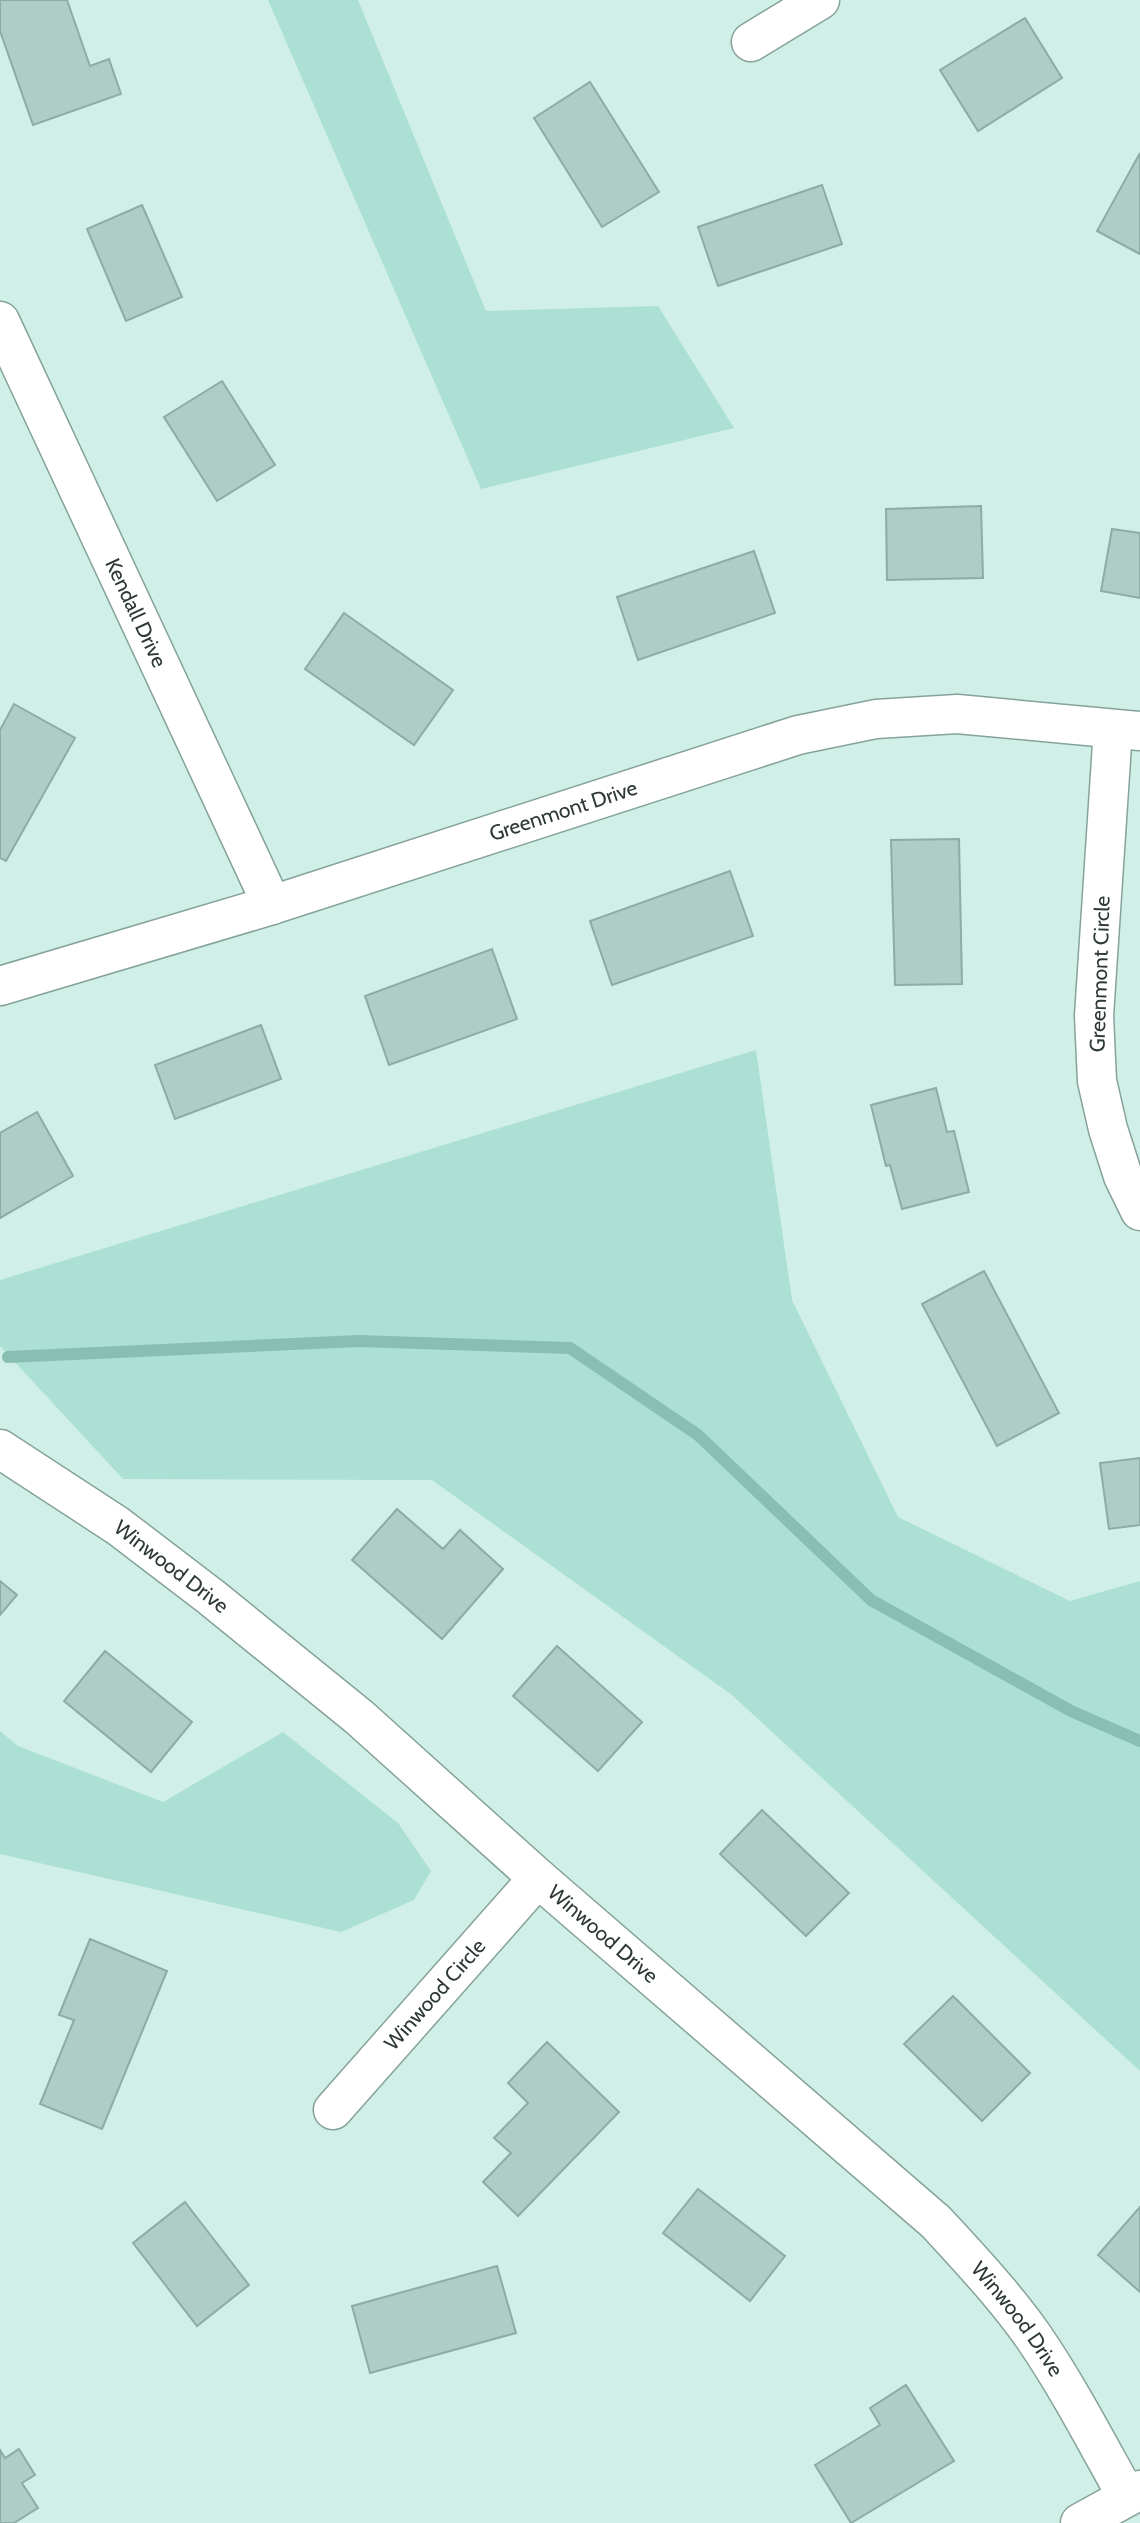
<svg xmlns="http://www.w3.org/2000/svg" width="1140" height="2523" font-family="Cabin,sans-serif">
<rect width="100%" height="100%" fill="#d0efe7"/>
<g fill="#ace0d4">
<polygon points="268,0 358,0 486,311 658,306 734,428 481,489"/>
<polygon points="756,1050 792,1300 898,1517 1070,1601 1140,1581 1140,2071 732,1695 432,1480 123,1479 0,1346 0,1280"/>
<polygon points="0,1731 18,1746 163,1802 283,1732 398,1823 431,1871 414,1900 341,1932 0,1854"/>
</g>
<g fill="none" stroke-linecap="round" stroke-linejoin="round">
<polyline stroke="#89bfb2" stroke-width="12" points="8,1357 359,1341 570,1348 698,1435 871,1600 1071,1711 1140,1741"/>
</g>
<g fill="#aecdc5" stroke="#8eaba4" stroke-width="2">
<polygon points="0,0 67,0 90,66 109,59 121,94 33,125 0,31"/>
<polygon points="1025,18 1062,78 978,131 940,70"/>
<polygon points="590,82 659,192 602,227 534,118"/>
<polygon points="1140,153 1140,254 1097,231"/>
<polygon points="822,185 842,244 718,286 698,227"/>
<polygon points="142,205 182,297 126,321 87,229"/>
<polygon points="222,381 275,465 217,501 164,417"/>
<polygon points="981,506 983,578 887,580 886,509"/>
<polygon points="1112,529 1140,533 1140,598 1101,591"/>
<polygon points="754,551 775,613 638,660 617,597"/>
<polygon points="344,613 453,690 414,745 305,669"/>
<polygon points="14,704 75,738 6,861 0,858 0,730"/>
<polygon points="959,839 962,984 895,985 891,840"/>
<polygon points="730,871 753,936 612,985 590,921"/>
<polygon points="492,949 517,1019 389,1065 365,996"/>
<polygon points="261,1025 281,1079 175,1119 155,1065"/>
<polygon points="936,1088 947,1132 954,1131 969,1192 902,1209 890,1165 886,1166 871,1105"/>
<polygon points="37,1112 73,1176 0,1218 0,1133"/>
<polygon points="984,1271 1059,1413 997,1446 922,1304"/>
<polygon points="1140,1458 1140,1525 1109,1529 1100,1463"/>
<polygon points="397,1509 443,1549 460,1530 503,1569 442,1639 352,1560"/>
<polygon points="0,1581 17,1595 0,1615"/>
<polygon points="557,1646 642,1722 598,1771 513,1696"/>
<polygon points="105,1651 192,1722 151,1772 64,1701"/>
<polygon points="762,1810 849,1893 806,1936 720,1854"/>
<polygon points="90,1939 167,1971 102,2129 40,2104 74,2020 59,2015"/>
<polygon points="953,1996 1030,2073 982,2121 904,2044"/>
<polygon points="547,2042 619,2112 518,2216 483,2182 511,2153 494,2138 528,2103 508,2083"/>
<polygon points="698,2189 785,2256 750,2301 663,2233"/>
<polygon points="185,2202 249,2285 197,2326 133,2243"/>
<polygon points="1140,2207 1140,2292 1098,2255"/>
<polygon points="497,2266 516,2333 370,2373 352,2306"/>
<polygon points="906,2385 954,2461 851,2523 815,2465 880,2425 870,2408"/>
<polygon points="19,2449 35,2475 22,2483 38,2508 14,2523 0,2523 0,2450 5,2458"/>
</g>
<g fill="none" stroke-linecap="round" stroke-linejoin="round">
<defs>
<g id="minor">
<polyline points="751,42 820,0"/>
<path id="s1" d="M0,321L272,905"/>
<polyline points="1113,729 1094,1016 1097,1081 1108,1129 1123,1176 1140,1211"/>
<path id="s2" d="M0,986L272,905L798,735L876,719L957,714L1140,731"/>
<path id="s3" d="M0,1449L118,1526L211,1597L359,1717L538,1878L936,2222C970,2259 1004,2295 1033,2336C1068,2387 1097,2443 1127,2497"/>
<path id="s4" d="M333,2110L538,1878"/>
<polyline points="1080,2523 1140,2490"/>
</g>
</defs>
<use href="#minor" stroke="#85a29b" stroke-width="41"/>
<use href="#minor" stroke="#fff" stroke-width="38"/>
</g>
<g text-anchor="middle" stroke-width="6" stroke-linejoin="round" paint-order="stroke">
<g font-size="21" fill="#2d3936" stroke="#fff">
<text dy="7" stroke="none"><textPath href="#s1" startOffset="322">Kendall Drive</textPath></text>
<text dy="7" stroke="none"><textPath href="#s2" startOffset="590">Greenmont Drive</textPath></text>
<text transform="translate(1100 974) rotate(-88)" y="7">Greenmont Circle</text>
<text dy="7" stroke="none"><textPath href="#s3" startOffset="208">Winwood Drive</textPath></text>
<text dy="7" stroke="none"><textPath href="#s3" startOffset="775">Winwood Drive</textPath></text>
<text dy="7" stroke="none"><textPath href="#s4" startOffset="154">Winwood Circle</textPath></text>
<text dy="7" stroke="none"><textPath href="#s3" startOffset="1342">Winwood Drive</textPath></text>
</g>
</g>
</svg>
